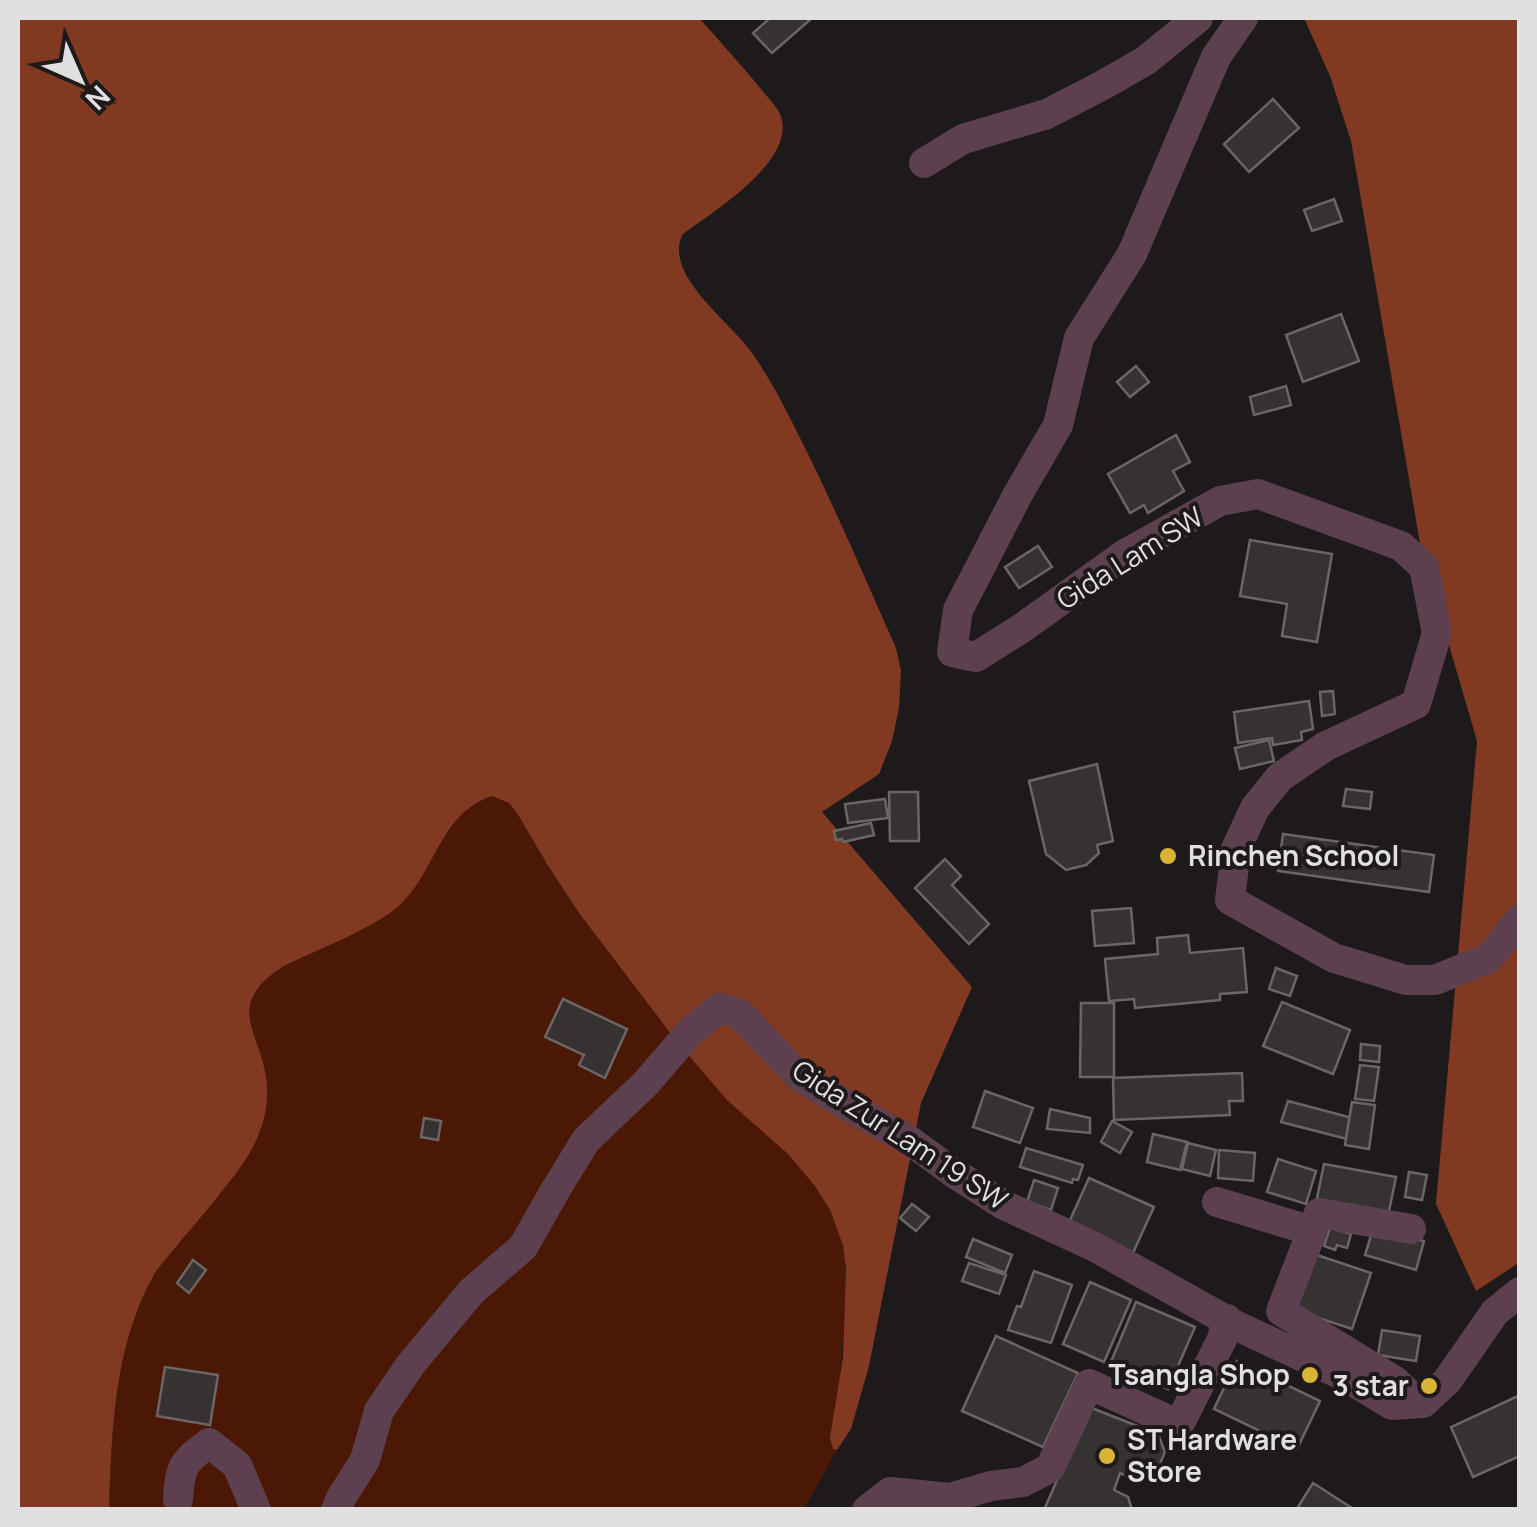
<svg xmlns="http://www.w3.org/2000/svg" width="1537" height="1527" font-family="Manrope,sans-serif">
<rect width="100%" height="100%" fill="#1e1a1b"/>
<path fill="#4c1806" d="M492,796L509,803L517,813L547,864L579,913L771,1136C801,1167 834,1202 843,1246C847,1263 845,1283 845,1300C843,1350 838,1399 833,1449L837,1450L804,1509L109,1510C112,1428 114,1344 156,1271L268,1095C267,1087 266,1078 265,1070C260,1048 244,1022 250,1000C254,985 271,973 284,966L372,923L438,846L460,815L475,802Z"/>
<g fill="#823921">
<path d="M18,18H699C720,41 741,65 761,89C767,97 775,104 780,114C799,159 713,212 683,234C670,257 691,285 706,302C720,319 739,335 752,353C775,386 793,424 811,460C841,522 868,585 896,648L901,671L899,708L892,741L879,774L822,812L972,987L921,1103L869,1366L851,1429L837,1450L833,1449L830,1438L843,1357L846,1268L843,1245L830,1210L815,1186L788,1154L727,1100L678,1043L579,913L547,864L517,813L509,803L492,796C440,813 436,871 400,905C373,929 318,949 284,966C215,1009 271,1039 267,1097C265,1144 234,1176 206,1211C189,1231 172,1251 156,1271C114,1344 112,1427 109,1509H18Z"/>
<polygon points="1304,18 1519,18 1520,1011 1517,1016 1520,1043 1520,1262 1476,1291 1436,1204 1477,741 1421,549 1351,141 1330,76"/>
</g>
<g fill="#363232" stroke="#6b6666" stroke-width="2.5">
<polygon points="770,18 812,18 772,53 753,33"/>
<polygon points="1273,99 1299,128 1249,172 1224,144"/>
<polygon points="1334,199 1342,221 1312,231 1304,210"/>
<polygon points="1341,314 1359,361 1303,382 1286,335"/>
<polygon points="1136,366 1149,382 1130,397 1117,382"/>
<polygon points="1286,386 1291,405 1254,415 1250,397"/>
<polygon points="1176,435 1190,462 1173,471 1184,491 1148,513 1144,505 1130,513 1108,474"/>
<polygon points="1250,540 1332,554 1317,642 1282,636 1287,604 1240,596"/>
<polygon points="1038,546 1052,567 1019,588 1005,567"/>
<polygon points="1333,691 1335,714 1322,716 1320,692"/>
<polygon points="1309,701 1313,729 1301,732 1302,740 1273,745 1272,738 1238,743 1234,712"/>
<polygon points="1269,740 1274,761 1240,769 1235,748"/>
<polygon points="1097,764 1113,841 1097,845 1099,853 1086,865 1066,870 1046,854 1029,781"/>
<polygon points="1346,789 1372,792 1370,809 1343,806"/>
<polygon points="889,792 918,792 919,841 890,841"/>
<polygon points="885,799 888,818 848,823 845,804"/>
<polygon points="871,823 874,835 843,842 842,839 836,840 834,831"/>
<polygon points="1283,834 1434,855 1429,892 1278,871"/>
<polygon points="945,859 961,876 952,885 989,924 969,944 915,888"/>
<polygon points="1131,908 1134,943 1095,946 1092,911"/>
<polygon points="1188,935 1190,953 1243,948 1247,992 1220,994 1220,1000 1135,1008 1134,999 1109,1001 1105,959 1158,954 1157,938"/>
<polygon points="1276,968 1297,976 1290,996 1269,989"/>
<polygon points="563,999 627,1029 605,1078 579,1065 584,1055 545,1037"/>
<polygon points="1282,1002 1350,1030 1333,1074 1263,1046"/>
<polygon points="1081,1003 1114,1003 1114,1077 1080,1077"/>
<polygon points="1361,1044 1380,1046 1379,1062 1360,1060"/>
<polygon points="1360,1065 1379,1067 1374,1101 1355,1099"/>
<polygon points="1242,1073 1243,1101 1229,1101 1230,1115 1114,1120 1113,1078"/>
<polygon points="985,1091 1033,1108 1020,1143 973,1127"/>
<polygon points="1288,1101 1352,1118 1347,1139 1281,1122"/>
<polygon points="1352,1102 1375,1105 1369,1149 1345,1145"/>
<polygon points="1050,1109 1090,1118 1090,1133 1047,1129"/>
<polygon points="424,1118 441,1121 438,1140 421,1137"/>
<polygon points="1112,1121 1132,1132 1120,1153 1101,1142"/>
<polygon points="1153,1134 1187,1142 1180,1170 1147,1162"/>
<polygon points="1188,1143 1216,1150 1210,1176 1182,1169"/>
<polygon points="1026,1148 1083,1165 1078,1180 1073,1179 1072,1183 1020,1167"/>
<polygon points="1219,1150 1255,1153 1253,1181 1218,1178"/>
<polygon points="1278,1159 1316,1171 1306,1204 1267,1192"/>
<polygon points="1324,1164 1396,1177 1388,1216 1316,1203"/>
<polygon points="1409,1172 1427,1175 1422,1200 1405,1197"/>
<polygon points="1089,1178 1154,1207 1131,1257 1066,1229"/>
<polygon points="1034,1180 1058,1188 1051,1210 1027,1202"/>
<polygon points="912,1204 929,1217 916,1231 900,1218"/>
<polygon points="1374,1226 1424,1241 1416,1270 1365,1255"/>
<polygon points="1330,1227 1351,1234 1347,1248 1337,1245 1335,1250 1324,1246"/>
<polygon points="973,1239 1012,1255 1005,1273 966,1257"/>
<polygon points="1317,1255 1371,1273 1352,1329 1294,1310"/>
<polygon points="193,1260 206,1270 189,1293 177,1283"/>
<polygon points="969,1263 1006,1275 999,1294 962,1281"/>
<polygon points="1034,1271 1072,1285 1051,1343 1008,1330 1017,1306 1021,1307"/>
<polygon points="1090,1282 1131,1300 1104,1362 1063,1344"/>
<polygon points="1136,1302 1195,1327 1168,1389 1110,1364"/>
<polygon points="1382,1330 1420,1336 1416,1361 1378,1355"/>
<polygon points="996,1336 1078,1373 1043,1447 962,1411"/>
<polygon points="1237,1361 1320,1401 1297,1449 1214,1409"/>
<polygon points="165,1367 218,1375 210,1425 157,1416"/>
<polygon points="1518,1396 1520,1456 1473,1477 1451,1427"/>
<polygon points="1089,1407 1158,1434 1165,1452 1155,1475 1136,1480 1120,1473 1114,1490 1128,1497 1132,1510 1044,1510"/>
<polygon points="1313,1483 1355,1510 1296,1510"/>
</g>
<g fill="none" stroke-linecap="round" stroke-linejoin="round">
<g stroke="#5d4050" stroke-width="30">
<polyline points="1243,18 1216,57 1132,254 1079,338 1058,425 1018,494 958,610 952,652 976,657 1022,628 1125,554 1220,501 1258,494 1401,546 1424,567 1437,633 1416,704 1326,746 1280,777 1255,808 1236,849 1230,900 1334,958 1406,980 1435,980 1489,958 1520,919"/>
<polyline points="924,163 963,139 1047,114 1103,85 1145,61 1198,18"/>
<polyline points="1217,1202 1312,1231"/>
<polyline points="1411,1229 1319,1213 1281,1311 1395,1381 1417,1402"/>
<path d="M178,1499C180,1466 183,1462 209,1443L237,1465L256,1510"/>
<polyline points="336,1510 341,1498 365,1460 379,1411 411,1364 471,1292 523,1247 556,1189 586,1140 646,1083 690,1032 719,1008 740,1014 800,1077 859,1113 906,1138 954,1173 1004,1205 1095,1247 1237,1326 1344,1376 1392,1405 1423,1403 1447,1381 1495,1312 1520,1292"/>
<polyline points="867,1510 890,1492 950,1498 991,1486 1023,1482 1050,1468 1089,1384 1179,1425 1222,1339 1227,1319"/>
</g>
</g>
<g fill="#d7b434" stroke="#1e1a1b" stroke-width="4">
<circle cx="1168" cy="856" r="10"/>
<circle cx="1310" cy="1375" r="10"/>
<circle cx="1429" cy="1386" r="10"/>
<circle cx="1107" cy="1456" r="10"/>
</g>
<g text-anchor="middle" stroke-width="8" stroke-linejoin="round" paint-order="stroke">
<g font-size="28" fill="#e2dfe0" stroke="#1e1a1b">
<text transform="translate(1130 558) rotate(-32)" y="10">Gida Lam SW</text>
<text transform="translate(900 1135) rotate(33)" y="10">Gida Zur Lam 19 SW</text>
</g>
<g font-size="28" font-weight="bold" fill="#e2dfe0" stroke="#1e1a1b" text-anchor="start">
<text x="1188" y="866">Rinchen School</text>
<text x="1290" y="1385" text-anchor="end">Tsangla Shop</text>
<text x="1409" y="1396" text-anchor="end">3 star</text>
<text x="1127" y="1450">ST Hardware<tspan x="1127" dy="32">Store</tspan></text>
</g>
</g>
<rect width="1537" height="1527" fill="none" stroke="#e2dfe0" stroke-width="40"/>
<g transform="translate(80 80) rotate(135)" stroke="#1e1a1b" stroke-width="8" paint-order="stroke">
<path d="M0-8L18 38L0 25L-18 38Z" fill="#e2dfe0"/>
<text y="-15" font-size="28" font-weight="bold" text-anchor="middle" fill="#e2dfe0">N</text>
</g>
</svg>
